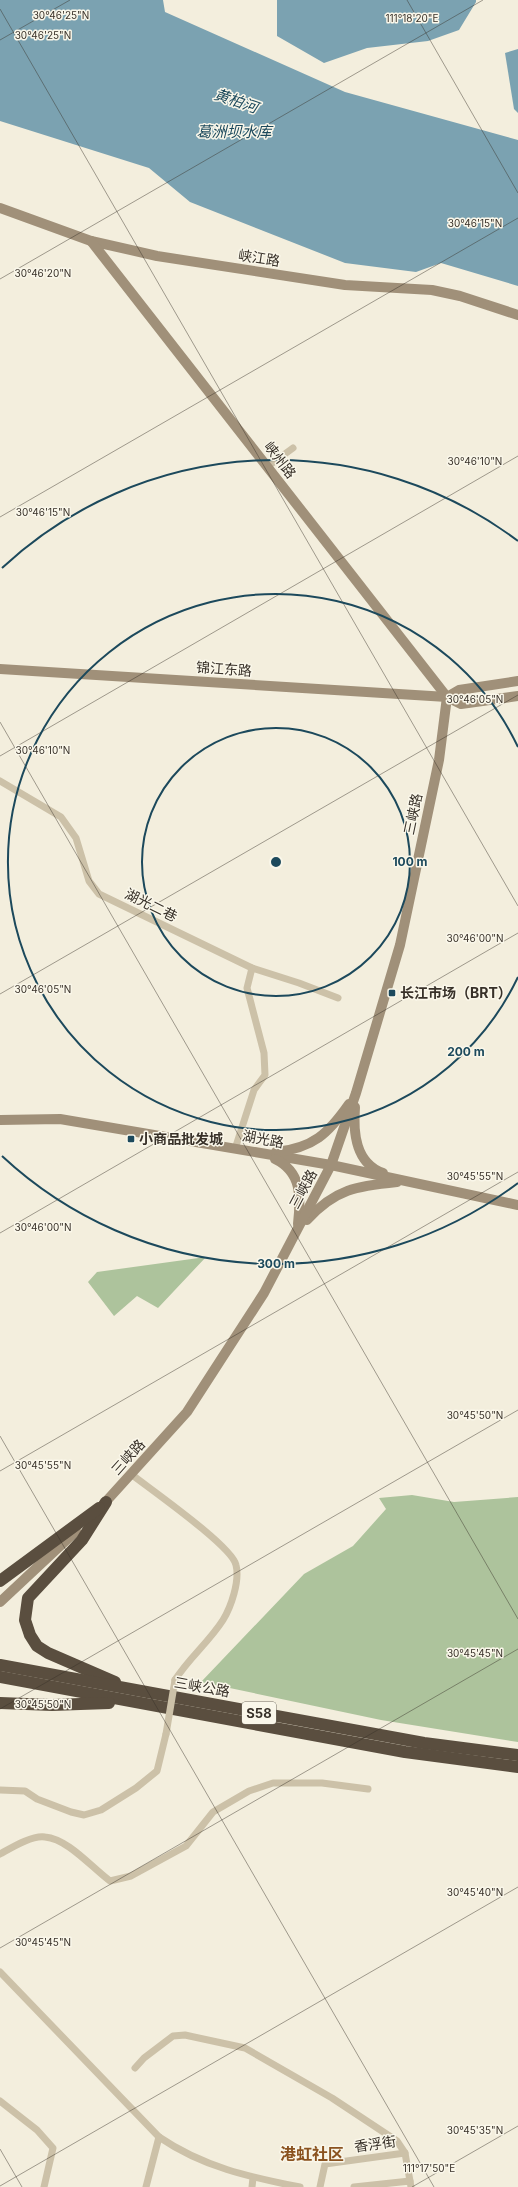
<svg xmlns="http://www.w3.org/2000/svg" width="518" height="2187" font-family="Inter,'Noto Sans SC',sans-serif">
<rect width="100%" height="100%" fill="#f3eedd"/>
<g fill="#adc39c">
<polygon points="206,1257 158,1308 137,1296 114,1316 88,1282 97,1272"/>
<polygon points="412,1495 454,1502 518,1497 518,1742 381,1720 201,1682 304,1574 353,1546 386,1509 379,1498"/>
</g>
<g fill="#7ba2b1">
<polygon points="0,0 163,0 165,12 345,92 518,140 518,286 441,263 416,272 345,263 190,202 149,168 0,121"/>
<polygon points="277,0 476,0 476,2 459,30 428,41 367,48 324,63 277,36"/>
<polygon points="518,49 518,113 514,109 505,53"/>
</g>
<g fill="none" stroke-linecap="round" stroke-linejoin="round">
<g stroke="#ccc1a8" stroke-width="7">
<polyline points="267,467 293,448"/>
<polyline points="0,781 61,817 76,838 89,881 99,894 252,968 299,983 338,998"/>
<polyline points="235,1149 254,1090 265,1075 264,1053 247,988 252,968"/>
<path d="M131,1474C150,1489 232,1546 236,1565C240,1581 231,1607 223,1620C209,1642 189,1658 175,1680"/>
<polyline points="0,1790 25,1791 37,1799 71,1812 84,1815 101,1810 136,1788 157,1771 166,1734"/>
<path d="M0,1854C11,1848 32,1835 45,1837C68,1839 91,1867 110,1881L131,1876L186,1846L213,1812L249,1791L273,1783H322L368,1789"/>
<path d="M0,1972L159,2137C203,2167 249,2177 300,2187"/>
<polyline points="135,2068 144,2058 173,2036 185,2035 245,2048 332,2098 397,2141 405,2153 410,2181"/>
<polyline points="0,2101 37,2130 53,2148 44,2187"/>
<polyline points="146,2187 159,2137"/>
<polyline points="252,2187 253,2178"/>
<polyline points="320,2187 325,2164 405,2153"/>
<polyline points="354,2187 410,2181 411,2187"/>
</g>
<g stroke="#a09079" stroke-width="10">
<polyline points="0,208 91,241 157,256 345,285 432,290 460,296 518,315"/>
<polyline points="91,241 447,697 461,704 518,696"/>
<polyline points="0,669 447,697"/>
<polyline points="447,697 459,690 518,681"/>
<path d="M355,1107C353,1132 355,1163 383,1173"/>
<polyline points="0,1120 60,1119 331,1165 518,1205"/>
<path d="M276,1152C313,1148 328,1134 349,1104"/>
<path d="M275,1159C302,1172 301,1197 298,1224"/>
<path d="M307,1220C335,1189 357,1186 397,1182"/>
<polyline points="101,1507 187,1412 264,1293 331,1165 356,1093 400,945 439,760 447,697"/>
<polyline points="0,1602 76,1531"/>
</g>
<g stroke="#5a4e3f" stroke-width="12">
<polyline points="106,1502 82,1540 28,1598 25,1620 30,1635 37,1646 48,1653 115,1682"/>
<polyline points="0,1581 99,1508"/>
<polyline points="0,1665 424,1743 518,1755"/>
<polyline points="0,1677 405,1752 518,1767"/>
<polyline points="0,1703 52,1705 109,1703"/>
</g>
<polyline stroke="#ccc1a8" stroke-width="7" points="166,1734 175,1680"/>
</g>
<path fill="none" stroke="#383129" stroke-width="1" stroke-opacity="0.45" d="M407,0L518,193M0,9L518,906M0,40L70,0M0,279L483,0M0,517L518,218M0,722L518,1619M0,756L518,456M0,994L518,695M0,1233L518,933M0,1436L434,2187M0,1471L518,1172M0,1709L518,1410M0,1948L518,1649M0,2149L22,2187M0,2186L518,1887M412,2187L518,2126"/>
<g fill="none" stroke="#1c495c" stroke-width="2">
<circle cx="276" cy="862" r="134"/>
<path d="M518 977A268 268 0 1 1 518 747"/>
<path d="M518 1183A402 402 0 0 1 2 1156M2 568A402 402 0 0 1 518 541"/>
</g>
<g fill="#1c495c" stroke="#faf7ea" stroke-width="1.5">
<rect x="388" y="989" width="8" height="8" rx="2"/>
<rect x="127" y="1135" width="8" height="8" rx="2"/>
</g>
<g text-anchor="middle" stroke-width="3" stroke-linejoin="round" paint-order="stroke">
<rect fill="#faf7ea" stroke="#726c63" stroke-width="1" x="242" y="1702" width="34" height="22" rx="3"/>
<g font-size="13" font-weight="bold" fill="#383129">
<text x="259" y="1718">S58</text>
</g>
<g font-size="14" fill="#383129" stroke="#faf7ea">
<text transform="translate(259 258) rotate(9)" y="5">峡江路</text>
<text transform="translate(280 460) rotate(52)" y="5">峡州路</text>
<text transform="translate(224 669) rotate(4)" y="5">锦江东路</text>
<text transform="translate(413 814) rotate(-78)" y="5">三峡路</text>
<text transform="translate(151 905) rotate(26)" y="5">湖光二巷</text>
<text transform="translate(263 1139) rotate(10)" y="5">湖光路</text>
<text transform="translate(303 1189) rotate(-62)" y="5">三峡路</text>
<text transform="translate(128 1457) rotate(-48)" y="5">三峡路</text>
<text transform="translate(202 1687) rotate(10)" y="5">三峡公路</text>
<text transform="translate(375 2144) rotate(-8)" y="5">香浮街</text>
</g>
<g font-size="14" font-weight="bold" fill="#383129" stroke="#faf7ea" text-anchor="start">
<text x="400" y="998">长江市场（BRT）</text>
<text x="139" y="1144">小商品批发城</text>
</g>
<g font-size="15" font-style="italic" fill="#1c495c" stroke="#faf7ea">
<text transform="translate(236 101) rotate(19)" y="5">黄柏河</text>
<text x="234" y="137">葛洲坝水库</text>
</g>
<g font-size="16" font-weight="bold" fill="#8a521f" stroke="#faf7ea">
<text x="312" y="2160">港虹社区</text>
</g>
</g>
<g font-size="10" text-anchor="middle" fill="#383129" stroke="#faf7ea" stroke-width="3" stroke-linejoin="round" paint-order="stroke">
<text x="61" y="19">30°46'25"N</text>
<text x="412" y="22">111°18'20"E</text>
<text x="43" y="39">30°46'25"N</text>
<text x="475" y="227">30°46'15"N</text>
<text x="43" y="277">30°46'20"N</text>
<text x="475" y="465">30°46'10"N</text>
<text x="43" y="516">30°46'15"N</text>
<text x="475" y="703">30°46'05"N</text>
<text x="43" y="754">30°46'10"N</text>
<text x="475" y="942">30°46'00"N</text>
<text x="43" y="993">30°46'05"N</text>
<text x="475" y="1180">30°45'55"N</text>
<text x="43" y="1231">30°46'00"N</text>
<text x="475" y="1419">30°45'50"N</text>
<text x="43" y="1469">30°45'55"N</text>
<text x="475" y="1657">30°45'45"N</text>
<text x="43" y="1708">30°45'50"N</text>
<text x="475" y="1896">30°45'40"N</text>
<text x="43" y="1946">30°45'45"N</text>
<text x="475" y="2134">30°45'35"N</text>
<text x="429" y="2172">111°17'50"E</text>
</g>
<circle cx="276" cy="862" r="6" fill="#1c495c" stroke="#faf7ea" stroke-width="2"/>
<g font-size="12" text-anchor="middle" font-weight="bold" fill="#1c495c" stroke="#faf7ea" stroke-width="3" stroke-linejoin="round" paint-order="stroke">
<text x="410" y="866">100 m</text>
<text x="466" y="1056">200 m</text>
<text x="276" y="1268">300 m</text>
</g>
</svg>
